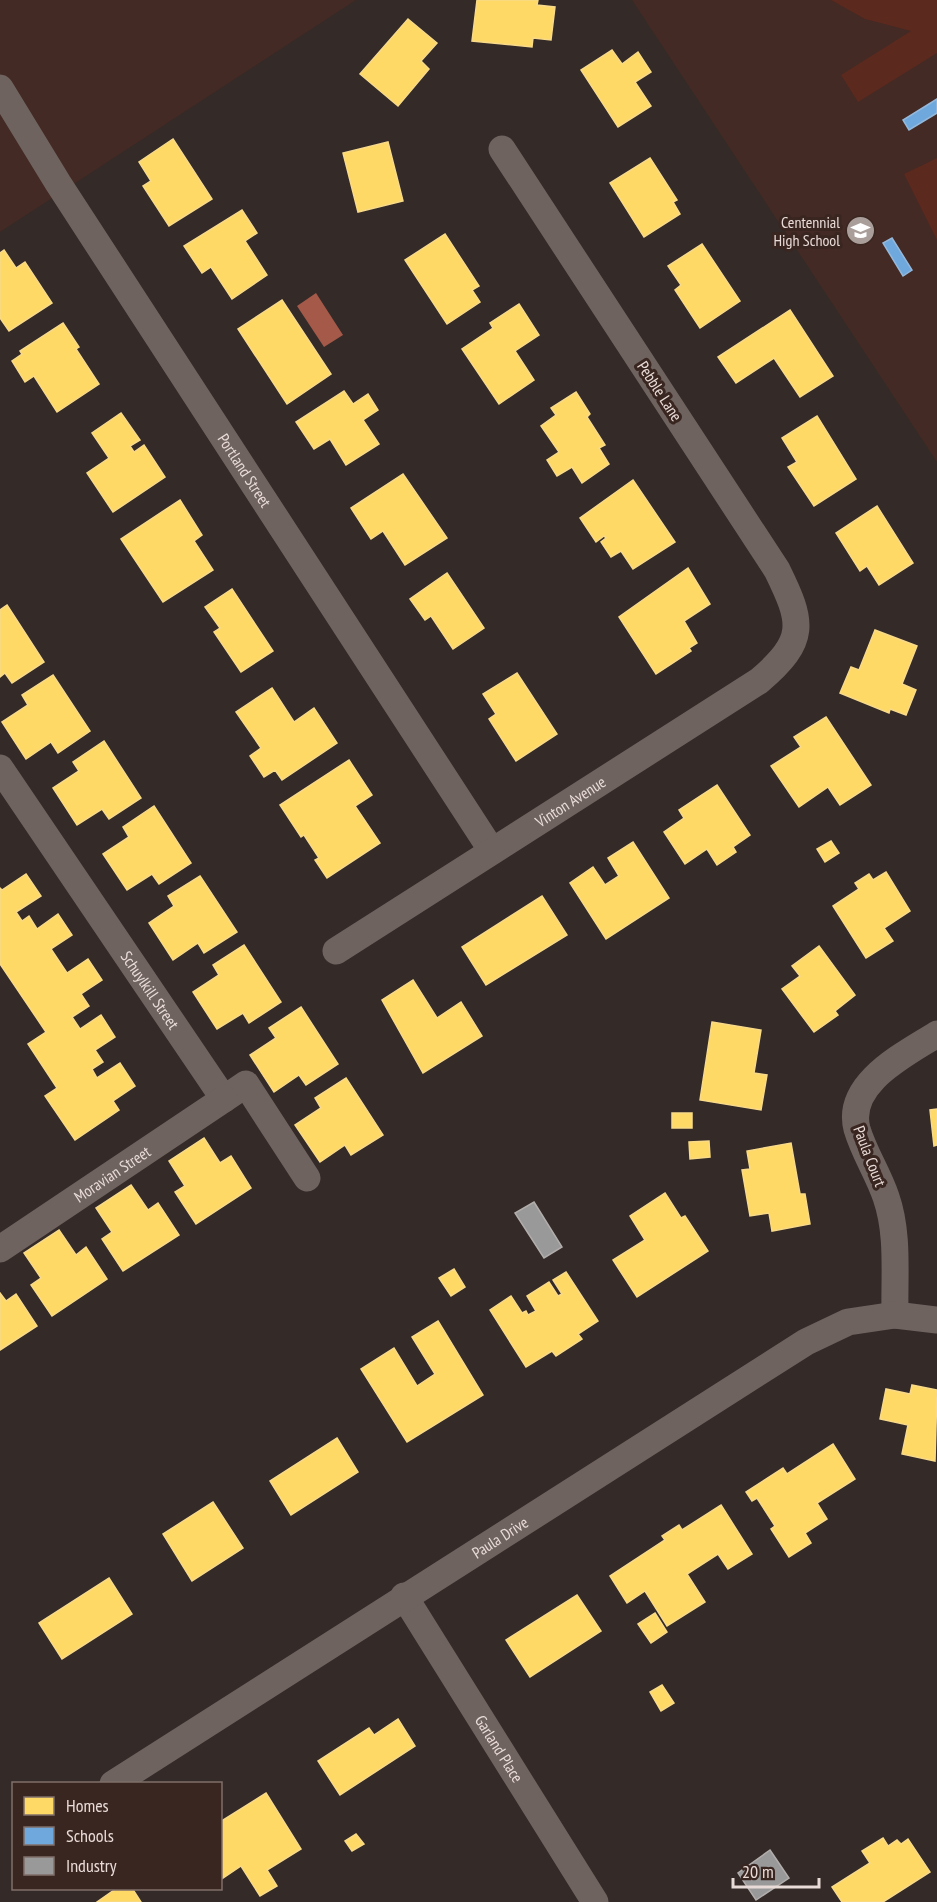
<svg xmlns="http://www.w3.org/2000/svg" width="937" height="1902" font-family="'PT Sans Narrow',sans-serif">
<rect width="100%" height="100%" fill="#342a27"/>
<g fill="#432a24">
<polygon points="0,0 356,0 0,232"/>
<polygon points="632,0 937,0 937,462"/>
</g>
<g fill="#5b291e">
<polygon points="831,0 937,0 937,53 858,102 841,75 911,31 865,19"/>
<polygon points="937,158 937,240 904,174"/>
</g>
<polygon fill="#a45949" points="316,293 343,335 324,347 297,306"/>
<g fill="#ffd966" stroke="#f8da88" stroke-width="1.5">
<polygon points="477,0 538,0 537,5 555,7 551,40 533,38 532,47 472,41"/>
<polygon points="408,19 437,43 421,61 429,69 398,106 360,74"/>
<polygon points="612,50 622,64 638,52 651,72 635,82 651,106 618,127 581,70"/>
<polygon points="173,139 212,199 169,226 143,186 151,181 139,162"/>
<polygon points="388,142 403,201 358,212 343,153"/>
<polygon points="650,158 677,200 673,202 680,214 644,237 610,183"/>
<polygon points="242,210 257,233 245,241 267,275 232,299 211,267 202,273 184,246"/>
<polygon points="445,234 479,286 472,290 480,302 447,324 405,260"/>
<polygon points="702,244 740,301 700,328 675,290 681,285 668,266"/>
<polygon points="4,250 16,268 25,262 52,303 9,331 0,318 0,253"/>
<polygon points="282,300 331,374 287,404 238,329"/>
<polygon points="519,304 539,335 515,351 534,380 499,404 462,349 493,328 490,323"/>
<polygon points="790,310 833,376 800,397 774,358 736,383 718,357"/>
<polygon points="63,323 79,347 76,349 99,384 57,412 34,376 25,382 12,361 22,354 20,351"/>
<polygon points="344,391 353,404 368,394 378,410 363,420 379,444 346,465 330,439 314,449 296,422"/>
<polygon points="576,392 590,414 587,417 605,445 599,448 609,464 582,483 572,467 557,476 547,460 559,452 541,426 556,415 551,408"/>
<polygon points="121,413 140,440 130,446 134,452 144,445 165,477 113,512 87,473 109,458 92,433"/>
<polygon points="817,416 856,479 814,506 788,467 797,462 782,438"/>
<polygon points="403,474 447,538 405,565 383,531 371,539 351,508"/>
<polygon points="633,480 675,542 633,569 621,551 611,557 601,542 606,538 604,536 596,542 580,518"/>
<polygon points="180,500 202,535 194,541 213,570 163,602 121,539"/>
<polygon points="877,506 913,563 879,585 867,566 860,571 836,533"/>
<polygon points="688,568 710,604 684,621 697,643 689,648 691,651 656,674 619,617"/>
<polygon points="447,573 484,628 453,649 431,616 425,620 410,599"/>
<polygon points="232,589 273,651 241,672 214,632 220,628 205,607"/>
<polygon points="7,605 44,662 12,683 5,673 0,677 0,610"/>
<polygon points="875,630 917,646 902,684 916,690 906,715 890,709 889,713 840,693 851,667 859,670"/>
<polygon points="517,673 557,734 516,761 489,719 496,714 483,694"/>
<polygon points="53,675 90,731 58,753 51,742 26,759 2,722 28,705 22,695"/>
<polygon points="272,688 294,722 314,708 337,743 282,780 275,770 264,777 250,756 261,748 236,712"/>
<polygon points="826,717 871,785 840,805 828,787 799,807 771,766 801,747 794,737"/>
<polygon points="104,741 141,798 109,819 102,809 77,825 53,788 79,771 73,762"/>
<polygon points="349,760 372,795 355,806 380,843 327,878 315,860 319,858 304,835 301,837 280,805"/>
<polygon points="717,785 750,835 733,847 736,852 717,865 707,849 685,864 664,832 684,818 679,810"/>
<polygon points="154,806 191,863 159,884 152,874 127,890 103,854 129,837 123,827"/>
<polygon points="831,841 839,853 825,862 817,849"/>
<polygon points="633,842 669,898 606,939 570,883 593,867 605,885 619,876 608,858"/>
<polygon points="886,872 910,911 884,928 893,941 866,958 833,906 859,889 855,883 869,874 873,880"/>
<polygon points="26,874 41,896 16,912 22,921 29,916 37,929 58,914 72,935 51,949 67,973 88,959 102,980 81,994 89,1006 72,1017 80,1029 101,1015 115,1037 95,1050 103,1062 92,1069 97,1078 120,1063 135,1086 113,1101 119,1110 75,1140 45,1096 57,1088 28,1044 46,1032 0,964 0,888 2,890"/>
<polygon points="200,876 237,932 204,953 198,943 173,960 149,923 174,906 168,896"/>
<polygon points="542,896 567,935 486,985 462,947"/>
<polygon points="244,945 281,1002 249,1023 243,1013 217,1029 193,992 219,975 213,965"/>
<polygon points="819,946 855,995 835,1011 838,1015 814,1032 782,989 800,976 792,966"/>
<polygon points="413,980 437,1018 461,1002 482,1036 423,1073 382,1000"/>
<polygon points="301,1007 338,1064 306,1085 299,1075 274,1092 250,1055 276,1038 269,1028"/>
<polygon points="712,1022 761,1030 754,1073 767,1075 761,1110 700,1100"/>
<polygon points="346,1078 383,1135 351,1155 345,1145 320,1162 295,1125 321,1108 315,1098"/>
<polygon points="937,1109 937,1145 934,1146 930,1110"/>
<rect x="672" y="1113" width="20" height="15"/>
<polygon points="204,1138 220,1163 231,1156 251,1188 196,1224 175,1192 185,1186 169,1161"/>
<polygon points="709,1141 710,1157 690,1159 689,1142"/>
<polygon points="791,1143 800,1194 805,1194 810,1224 772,1231 769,1213 750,1216 742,1170 750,1169 747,1151"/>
<polygon points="131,1185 148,1210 158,1203 179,1235 123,1271 102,1239 112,1232 96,1208"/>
<polygon points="665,1193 681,1218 685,1216 708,1251 637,1297 613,1260 645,1240 630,1216"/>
<polygon points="59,1230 76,1255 86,1247 107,1279 52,1316 31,1285 41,1278 24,1253"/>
<polygon points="454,1269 465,1287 451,1296 439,1278"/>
<polygon points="566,1272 598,1321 578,1334 582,1339 556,1356 552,1351 526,1367 490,1310 511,1296 522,1313 526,1311 528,1315 536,1311 527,1296 549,1282 558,1296 562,1294 553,1280"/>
<polygon points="0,1293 6,1301 16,1294 37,1326 0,1350"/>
<polygon points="438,1321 483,1395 407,1442 361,1369 394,1348 417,1386 435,1374 412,1337"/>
<polygon points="912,1385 937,1390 935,1461 902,1454 908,1425 880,1419 886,1389 910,1394"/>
<polygon points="337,1438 358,1472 291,1515 270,1481"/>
<polygon points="833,1444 855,1479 817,1503 827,1519 805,1533 811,1543 789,1557 771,1529 775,1526 757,1498 752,1501 746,1492 783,1468 787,1474"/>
<polygon points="213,1502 243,1548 192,1581 163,1534"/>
<polygon points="721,1505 752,1554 728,1569 718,1554 687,1574 705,1602 667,1626 645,1591 627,1603 610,1576 665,1540 662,1536 679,1525 682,1530"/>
<polygon points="109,1578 132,1614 62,1659 39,1623"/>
<polygon points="577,1595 601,1631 530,1677 506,1640"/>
<polygon points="655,1613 667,1632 651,1643 638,1624"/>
<polygon points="662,1685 674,1703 661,1711 650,1692"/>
<polygon points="398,1719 415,1746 340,1795 318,1761 369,1728 374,1735"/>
<polygon points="266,1793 301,1849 267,1870 277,1886 260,1896 241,1866 220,1880 220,1822"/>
<polygon points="356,1834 364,1844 352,1851 345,1841"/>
<polygon points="883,1838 888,1846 897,1840 901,1844 908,1839 930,1872 883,1902 842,1902 832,1887 870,1863 862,1851"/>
<polygon points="117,1888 132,1888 141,1902 97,1902"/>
</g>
<g fill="#6fa8dc" stroke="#94b8db" stroke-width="1.5">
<polygon points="937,99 937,113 909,130 903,120"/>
<polygon points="892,238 912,270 903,276 883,243"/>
</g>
<g fill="#999" stroke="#b1adac" stroke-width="1.5">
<polygon points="534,1202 562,1247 544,1258 515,1213"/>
<polygon points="770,1850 789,1878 756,1900 738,1873"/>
</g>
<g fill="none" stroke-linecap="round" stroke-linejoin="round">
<g stroke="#6f6360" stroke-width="27">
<path id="s1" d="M0,88L58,183L492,851"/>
<path id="s2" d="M0,768L224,1099L246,1084L307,1178"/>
<path id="s3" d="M336,951L759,681C807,640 803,623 777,570L502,149"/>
<path id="s4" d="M0,1249L224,1099"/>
<path d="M895,1315C894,1276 899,1234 886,1197C878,1173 864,1153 857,1129C845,1083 906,1054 937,1034"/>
<path id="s5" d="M404,1596L595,1902"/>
<path id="s6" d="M113,1784L806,1342L848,1322L895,1315L937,1320"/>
</g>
</g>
<defs>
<symbol id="school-disc" viewBox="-11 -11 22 22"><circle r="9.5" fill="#aa9e9a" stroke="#3a2621"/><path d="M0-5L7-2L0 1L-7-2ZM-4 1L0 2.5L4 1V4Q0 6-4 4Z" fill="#fff"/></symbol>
</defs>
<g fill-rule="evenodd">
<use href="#school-disc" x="844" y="214" width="33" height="33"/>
</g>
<g text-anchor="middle" stroke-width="6" stroke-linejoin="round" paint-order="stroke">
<g font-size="16" fill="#e9dcd8" stroke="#3a2621" text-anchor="end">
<text x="840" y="228">Centennial<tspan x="840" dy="18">High School</tspan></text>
</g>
<g font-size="16" fill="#e9dcd8" stroke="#3a2621">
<text transform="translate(660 391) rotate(57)" y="6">Pebble Lane</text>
<text dy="6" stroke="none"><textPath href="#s1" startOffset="454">Portland Street</textPath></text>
<text dy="6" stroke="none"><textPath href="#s3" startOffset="278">Vinton Avenue</textPath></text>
<text dy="6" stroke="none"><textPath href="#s2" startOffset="268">Schuylkill Street</textPath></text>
<text transform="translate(870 1156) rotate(69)" y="6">Paula Court</text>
<text dy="6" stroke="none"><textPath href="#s4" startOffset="135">Moravian Street</textPath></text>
<text dy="6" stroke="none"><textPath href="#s6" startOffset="459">Paula Drive</textPath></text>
<text dy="6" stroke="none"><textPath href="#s5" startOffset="180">Garland Place</textPath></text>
</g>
</g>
<rect x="12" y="1782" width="210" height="108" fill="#3a2621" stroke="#806f6a" stroke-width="1.5"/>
<rect x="24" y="1797" width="30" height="18" fill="#ffd966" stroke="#806f6a" stroke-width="1.5"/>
<text x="66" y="1812" font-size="18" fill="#e9dcd8">Homes</text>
<rect x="24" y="1827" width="30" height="18" fill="#6fa8dc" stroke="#806f6a" stroke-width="1.5"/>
<text x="66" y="1842" font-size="18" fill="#e9dcd8">Schools</text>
<rect x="24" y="1857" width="30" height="18" fill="#999999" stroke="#806f6a" stroke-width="1.5"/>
<text x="66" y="1872" font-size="18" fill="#e9dcd8">Industry</text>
<path d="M733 1878v9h86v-9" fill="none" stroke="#e9dcd8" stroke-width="3"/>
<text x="742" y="1878" font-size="18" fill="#e9dcd8" stroke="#3a2621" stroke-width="4.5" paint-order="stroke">20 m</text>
</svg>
